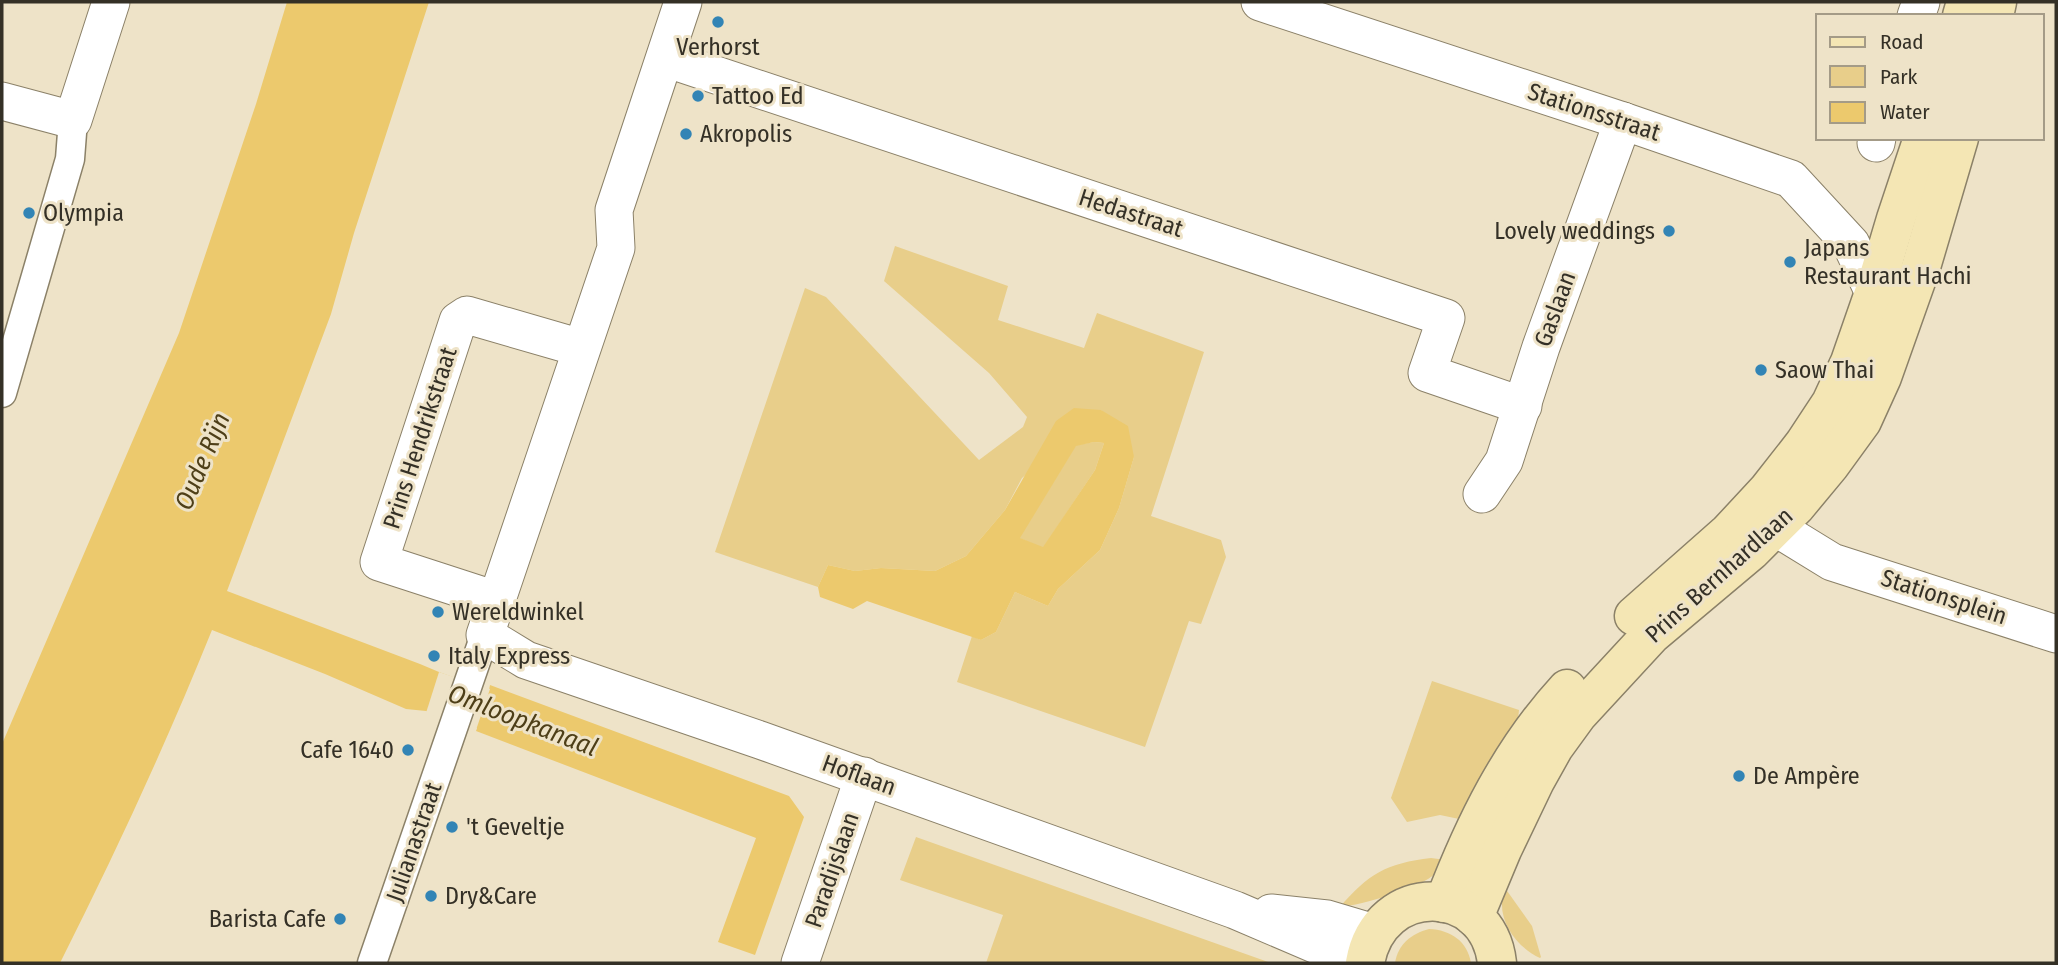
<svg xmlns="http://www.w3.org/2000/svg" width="2058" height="965" font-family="'Fira Sans Condensed',sans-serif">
<rect width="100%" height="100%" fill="#eee3c8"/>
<g fill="#e8ce8a">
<polygon points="895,246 1008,286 998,320 1084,348 1097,313 1204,352 1151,516 1221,540 1226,557 1201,624 1189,621 1145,747 957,682 972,636 981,640 996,632 1015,592 1048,606 1058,589 1100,550 1119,508 1134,457 1101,410 1022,478 1005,510 966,556 935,571 881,568 855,571 828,565 818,587 715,552 805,288 826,297 979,460 1023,427 1027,417 989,373 884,281"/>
<polygon points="1094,442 1104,443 1095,470 1043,548 1019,538 1076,445"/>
<polygon points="1432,681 1519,710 1516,737 1464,820 1440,815 1407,822 1391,798"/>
<polygon points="916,837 1271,963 986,963 1003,915 900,880"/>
<path d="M1431,858L1446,860C1443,864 1440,869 1436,873C1421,888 1362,905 1340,907C1368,874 1387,863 1431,858Z"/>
<path d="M1505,888L1532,926L1541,957L1540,958C1514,946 1494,916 1505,888Z"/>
<path d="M1429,929C1451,930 1467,941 1471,963H1395C1398,944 1411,934 1429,929Z"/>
</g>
<g fill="#ecc96d" fill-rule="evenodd">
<path d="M287,2H429L354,233L331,314L227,591L420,664L439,672L489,690L490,685L789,796L804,817L755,955L718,942L756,838L476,731L477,728L426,711L406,709L325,674L212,630C166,744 115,854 60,963H2V744L179,333L256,104Z"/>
<path d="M1074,408L1101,410L1128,426L1134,457L1119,508L1100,550L1058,589L1048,606L1015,592L996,632L981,640L867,601L853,609L820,597L818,587L828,565L855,571L881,568L935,571L966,556L1005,510L1056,421ZM1094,442L1104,443L1095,470L1043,547L1020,538L1076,446Z"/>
</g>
<polygon fill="#eee3c8" points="439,672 490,689 476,730 426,713"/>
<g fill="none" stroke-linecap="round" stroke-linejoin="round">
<defs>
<g id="pedestrian">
<polyline points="2,393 70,159 73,120"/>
<polyline points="372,963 485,635"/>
</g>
<g id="minor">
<polyline points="683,2 614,210 616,248 485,635 526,660 760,740 1235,910 1359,963"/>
<polyline points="1260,2 1623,121 1791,179 1851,244 1874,293"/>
<polyline points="1916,16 1921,2"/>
<polyline points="665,58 1446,318 1427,373 1523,406"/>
<polyline points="2,101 73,120 111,2"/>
<polyline points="1876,143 1877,138"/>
<polyline points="1482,494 1504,461 1541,347 1623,121"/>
<polyline points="1752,509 1775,527 1832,562 2056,634"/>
<polyline points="496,600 379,562 458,321 467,315 581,348"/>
<polyline points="1271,913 1327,919 1374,933"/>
<polyline points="800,963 864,776"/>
</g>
<g id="secondary">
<polyline points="1962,16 1966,2"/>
<polyline points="1994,16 1997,2"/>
<polyline points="1634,616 1729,532 1768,490 1804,444 1831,403 1850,362 1874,293 1896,219 1923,138"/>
<path d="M1444,903C1474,825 1510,751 1567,689"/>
<polyline points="1474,917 1502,850 1535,781 1554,747 1578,714 1651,635 1751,551 1796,506 1830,465 1862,421 1882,377 1921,267 1959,138"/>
<path d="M1365,963C1379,880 1488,882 1497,963"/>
</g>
</defs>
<use href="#pedestrian" stroke="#8b8168" stroke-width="31"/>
<use href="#minor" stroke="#8b8168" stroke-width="39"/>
<use href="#secondary" stroke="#8b8168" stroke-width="41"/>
<use href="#pedestrian" stroke="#fff" stroke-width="28"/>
<use href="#minor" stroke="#fff" stroke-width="37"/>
<use href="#secondary" stroke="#f4e6b4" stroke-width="38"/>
</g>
<g fill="#3284b5" stroke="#eee3c8" stroke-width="2.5">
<circle cx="718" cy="22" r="7"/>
<circle cx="698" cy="96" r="7"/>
<circle cx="686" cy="134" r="7"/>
<circle cx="29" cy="213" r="7"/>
<circle cx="1669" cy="231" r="7"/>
<circle cx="1790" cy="262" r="7"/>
<circle cx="1761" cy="370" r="7"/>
<circle cx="438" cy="612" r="7"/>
<circle cx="434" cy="656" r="7"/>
<circle cx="408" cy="750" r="7"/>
<circle cx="1739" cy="776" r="7"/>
<circle cx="452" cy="827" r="7"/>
<circle cx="431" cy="896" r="7"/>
<circle cx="340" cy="919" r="7"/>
</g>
<g text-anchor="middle" stroke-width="6" stroke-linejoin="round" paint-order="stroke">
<g font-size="24" fill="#343026" stroke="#eee3c8" text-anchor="start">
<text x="718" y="55" text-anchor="middle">Verhorst</text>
<text x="712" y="104">Tattoo Ed</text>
<text x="700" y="142">Akropolis</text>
<text x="43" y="221">Olympia</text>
<text x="1655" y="239" text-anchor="end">Lovely weddings</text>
<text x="1804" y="256">Japans<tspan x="1804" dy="28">Restaurant Hachi</tspan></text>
<text x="1775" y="378">Saow Thai</text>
<text x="452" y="620">Wereldwinkel</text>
<text x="448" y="664">Italy Express</text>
<text x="394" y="758" text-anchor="end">Cafe 1640</text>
<text x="1753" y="784">De Ampère</text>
<text x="466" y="835">'t Geveltje</text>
<text x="445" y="904">Dry&amp;Care</text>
<text x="326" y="927" text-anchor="end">Barista Cafe</text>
</g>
<g font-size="24" fill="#343026" stroke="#eee3c8">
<text transform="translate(1594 112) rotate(18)" y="8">Stationsstraat</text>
<text transform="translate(1131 213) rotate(18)" y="8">Hedastraat</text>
<text transform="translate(1555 309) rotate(-70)" y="8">Gaslaan</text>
<text transform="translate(420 438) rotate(-72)" y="8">Prins Hendrikstraat</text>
<text transform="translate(1719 575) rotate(-42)" y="8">Prins Bernhardlaan</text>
<text transform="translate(1944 597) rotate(18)" y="8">Stationsplein</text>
<text transform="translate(859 775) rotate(20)" y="8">Hoflaan</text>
<text transform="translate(414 842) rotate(-71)" y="8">Julianastraat</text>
<text transform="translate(832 870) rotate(-71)" y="8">Paradijslaan</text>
</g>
<g font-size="26" font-style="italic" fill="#4e3f18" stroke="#eee3c8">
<text transform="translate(202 461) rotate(-67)" y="9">Oude Rijn</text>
<text transform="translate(523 720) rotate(21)" y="9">Omloopkanaal</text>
</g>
</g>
<rect width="2058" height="965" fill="none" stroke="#343026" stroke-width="7"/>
<rect x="1816" y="14" width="228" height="126" fill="#eee3c8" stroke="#a49b87" stroke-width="2"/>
<rect x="1830" y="37" width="35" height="10" fill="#f4e6b4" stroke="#a49b87" stroke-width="2"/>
<text x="1880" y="49" font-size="21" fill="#343026">Road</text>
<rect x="1830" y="66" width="35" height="21" fill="#e8ce8a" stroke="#a49b87" stroke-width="2"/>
<text x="1880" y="84" font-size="21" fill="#343026">Park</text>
<rect x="1830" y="102" width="35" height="21" fill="#ecc96d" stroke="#a49b87" stroke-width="2"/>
<text x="1880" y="119" font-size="21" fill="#343026">Water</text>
</svg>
